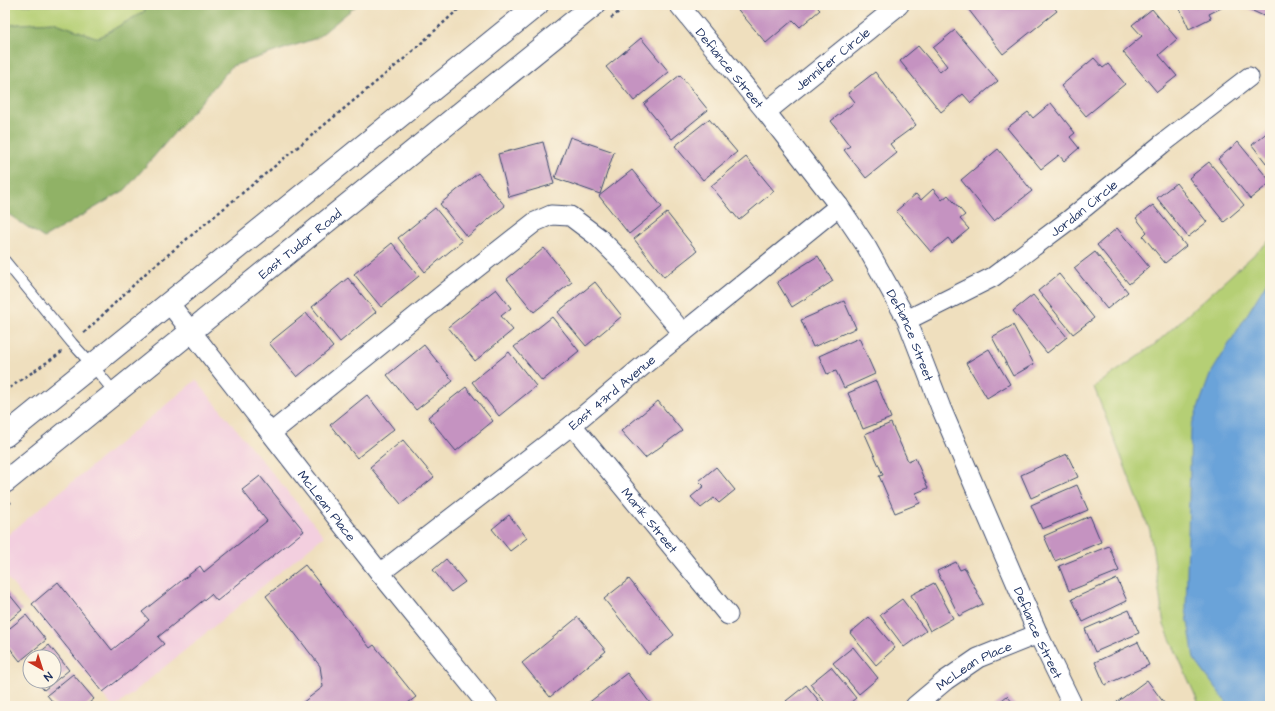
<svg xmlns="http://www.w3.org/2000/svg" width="1275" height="711" font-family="'Architects Daughter',sans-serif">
<rect width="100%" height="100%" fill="#fcf5e5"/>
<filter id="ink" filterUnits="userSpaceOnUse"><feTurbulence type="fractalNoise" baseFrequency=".025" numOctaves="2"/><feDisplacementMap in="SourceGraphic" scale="8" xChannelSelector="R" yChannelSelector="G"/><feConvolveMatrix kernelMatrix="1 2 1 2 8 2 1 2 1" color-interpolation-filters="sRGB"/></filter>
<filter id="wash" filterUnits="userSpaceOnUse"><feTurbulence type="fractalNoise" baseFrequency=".012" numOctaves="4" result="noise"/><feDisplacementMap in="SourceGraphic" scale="16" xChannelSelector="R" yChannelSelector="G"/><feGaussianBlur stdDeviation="0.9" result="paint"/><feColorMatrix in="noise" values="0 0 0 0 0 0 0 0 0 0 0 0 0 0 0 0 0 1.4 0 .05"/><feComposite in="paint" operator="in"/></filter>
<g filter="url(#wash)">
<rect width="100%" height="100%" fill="#efdfbe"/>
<polygon fill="#f3cfdf" points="196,380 324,536 117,706 112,706 5,575 5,537"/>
<g fill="#b5cf74" stroke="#687f69">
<polygon points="5,5 143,5 145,11 98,38 53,22 5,25"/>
<polygon points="1270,240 1270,706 1200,706 1164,625 1150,531 1094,387 1154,345"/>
</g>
<polygon fill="#90b266" stroke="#567062" points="143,5 357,5 317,38 232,66 125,190 44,238 5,212 5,25 53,22 98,38 145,11"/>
<polygon fill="#6aa3d9" stroke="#42699c" points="1270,277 1270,706 1229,706 1194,659 1186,609 1191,427 1210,375"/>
<g id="blocks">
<g fill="#c593c1">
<polygon points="734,5 815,5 820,10 800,27 793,20 766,43"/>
<polygon points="965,5 1052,5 1057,11 1003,54"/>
<polygon points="1178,5 1227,5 1209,14 1211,18 1189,29"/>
<polygon points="1240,5 1270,5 1270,19"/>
<polygon points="1152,9 1177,39 1159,55 1177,76 1157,92 1123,52 1142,36 1132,25"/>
<polygon points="955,30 998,81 971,103 963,94 941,112 900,61 918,46 940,72 947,66 933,48"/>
<polygon points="641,38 669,72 634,101 606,67"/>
<polygon points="1094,58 1103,68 1108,64 1125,84 1086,116 1061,86"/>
<polygon points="875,72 916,125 890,144 897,153 866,178 844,150 850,146 831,121 855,102 848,93"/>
<polygon points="680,75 708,110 672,139 644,104"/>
<polygon points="1051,103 1075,133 1070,137 1079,148 1064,161 1059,155 1041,169 1007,128 1028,112 1033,118"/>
<polygon points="709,119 737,152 703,180 675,146"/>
<polygon points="1270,130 1270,168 1252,145"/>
<polygon points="570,137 614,152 600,194 555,178"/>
<polygon points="543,142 554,184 509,197 498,154"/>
<polygon points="1238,142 1270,181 1270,183 1250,199 1218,159"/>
<polygon points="998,149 1032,191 994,221 961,180"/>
<polygon points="746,157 774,191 739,220 711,186"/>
<polygon points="1209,162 1244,205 1224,222 1189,178"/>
<polygon points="632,170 662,207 629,234 599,196"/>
<polygon points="478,173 505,206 467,237 440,204"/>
<polygon points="1176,183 1207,222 1188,237 1157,198"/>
<polygon points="933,189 942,200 948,195 965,215 960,219 969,229 952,243 948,238 931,252 896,211 916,194 921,200"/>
<polygon points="1153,205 1186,246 1165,263 1143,236 1147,232 1136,218"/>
<polygon points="435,208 462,241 425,272 398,238"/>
<polygon points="667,213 697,251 664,277 634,239"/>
<polygon points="1117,228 1149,267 1129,284 1097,245"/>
<polygon points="392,243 419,276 381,307 354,274"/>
<polygon points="544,248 572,282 534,312 507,279"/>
<polygon points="1095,252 1128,292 1107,309 1074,268"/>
<polygon points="818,256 833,281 792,307 777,282"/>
<polygon points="1059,274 1094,318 1073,334 1038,291"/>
<polygon points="348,278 376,312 340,342 312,307"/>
<polygon points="595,282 622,316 586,346 558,312"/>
<polygon points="496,289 511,308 501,316 513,330 475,361 448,327"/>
<polygon points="1033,295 1067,337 1047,353 1013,311"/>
<polygon points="844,301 856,328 813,347 801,320"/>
<polygon points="306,313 333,347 297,377 269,343"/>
<polygon points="552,317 579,351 542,381 514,347"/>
<polygon points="1013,325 1034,364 1013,376 992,337"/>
<polygon points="859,338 875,374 844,388 836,371 827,374 819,356"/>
<polygon points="424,345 453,381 416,410 387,375"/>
<polygon points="989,349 1010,384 987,398 966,363"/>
<polygon points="509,352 536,386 499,416 472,382"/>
<polygon points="876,381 891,418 863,429 848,393"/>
<polygon points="466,387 493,421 456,451 428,417"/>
<polygon points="367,395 394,429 357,458 330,425"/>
<polygon points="658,401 682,431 645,458 621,431"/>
<polygon points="891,423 908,461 915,458 928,488 916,493 920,503 895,513 879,476 883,475 865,434"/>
<polygon points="403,440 434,477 401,504 370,467"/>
<polygon points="1067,454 1078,477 1031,498 1021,475"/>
<polygon points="716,467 735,490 719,503 714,498 701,508 691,497 704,486 699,481"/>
<polygon points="260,476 304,531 217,601 211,594 158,637 164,644 103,692 32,604 58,582 112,650 149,620 142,612 200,566 204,572 267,521 242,490"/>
<polygon points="1077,485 1088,510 1042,529 1031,505"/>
<polygon points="509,515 527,538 510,551 492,529"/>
<polygon points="1090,516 1101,542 1055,561 1044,536"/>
<polygon points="1109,546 1119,571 1069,591 1059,566"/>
<polygon points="446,559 465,582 451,592 433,570"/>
<polygon points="956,562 960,570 965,568 983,604 959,616 937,571"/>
<polygon points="305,565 370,648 374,645 416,697 404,706 298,706 323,687 320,666 266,596"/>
<polygon points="629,579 674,635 649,655 604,599"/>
<polygon points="1117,579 1127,601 1083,622 1072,599"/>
<polygon points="934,583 953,618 930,631 911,595"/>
<polygon points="5,589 22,610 5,624"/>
<polygon points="902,599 926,631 904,647 880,615"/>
<polygon points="1129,610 1139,633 1095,652 1085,629"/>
<polygon points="26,615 46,640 20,661 5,642 5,632"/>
<polygon points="578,617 606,651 550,697 522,663"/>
<polygon points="869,617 895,648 876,665 850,633"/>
<polygon points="1138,642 1149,665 1105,685 1095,662"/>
<polygon points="49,645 69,670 44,690 36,681 54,681 54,657 34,657"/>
<polygon points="853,647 878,678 859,694 833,663"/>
<polygon points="831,667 856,698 846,706 828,706 810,684"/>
<polygon points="627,673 650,703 646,706 589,706 587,704"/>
<polygon points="73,674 94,699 85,706 56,706 47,695"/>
<polygon points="1147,680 1164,703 1160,706 1114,706 1113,705"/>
<polygon points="806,685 823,706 790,706 786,701"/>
<polygon points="1007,696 1016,706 994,706"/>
</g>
</g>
</g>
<g filter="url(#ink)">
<use href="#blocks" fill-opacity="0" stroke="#3b496c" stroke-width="1"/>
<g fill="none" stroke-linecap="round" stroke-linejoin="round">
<defs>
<polyline id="service" points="5,261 72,343 92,365 115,393"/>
<g id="minor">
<path id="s1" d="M679,5L766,112L839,206L866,246L907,320L941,408L1038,634L1073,706"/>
<path id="s2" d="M766,112L899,5"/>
<path id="s3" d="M169,303L380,573L488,706"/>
<path id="s4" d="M907,320L993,277L1069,220L1162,144L1249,77"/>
<path id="s5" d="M572,425L728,615"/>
<polyline points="271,433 456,284 535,222 551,215 570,216 598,237 621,260 683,333"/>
<path id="s6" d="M380,573L572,425L663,349L839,206"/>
<path id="s7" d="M915,706L946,680L978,658L1038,634"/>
</g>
<g id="primary">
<polyline points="5,436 537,5"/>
<path id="s8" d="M5,482L594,5"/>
</g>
</defs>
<use href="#service" stroke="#3b496c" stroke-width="12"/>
<use href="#minor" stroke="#3b496c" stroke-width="21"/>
<use href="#primary" stroke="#3b496c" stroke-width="24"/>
<g stroke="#3b496c" stroke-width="2.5" stroke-dasharray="3 3" stroke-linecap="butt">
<polyline points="611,18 628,5"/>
<polyline points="84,333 146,273 405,58 463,5"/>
<polyline points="5,391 62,352"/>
<polyline points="5,507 11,502"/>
</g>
<use href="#service" stroke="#fff" stroke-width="10"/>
<use href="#minor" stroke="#fff" stroke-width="19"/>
<use href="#primary" stroke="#fff" stroke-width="22"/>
</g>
</g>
<g text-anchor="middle" stroke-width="3.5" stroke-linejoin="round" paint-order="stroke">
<g font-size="13" fill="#1b2f5e" stroke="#fcf5e5">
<text dy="5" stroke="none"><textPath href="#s2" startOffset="85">Jennifer Circle</textPath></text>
<text dy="5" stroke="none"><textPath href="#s1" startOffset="81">Defiance Street</textPath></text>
<text dy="5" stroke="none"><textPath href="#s4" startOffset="210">Jordan Circle</textPath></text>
<text dy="5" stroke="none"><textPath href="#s8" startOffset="379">East Tudor Road</textPath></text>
<text dy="5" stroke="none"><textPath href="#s1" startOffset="405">Defiance Street</textPath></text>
<text dy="5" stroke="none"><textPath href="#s6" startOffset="294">East 43rd Avenue</textPath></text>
<text dy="5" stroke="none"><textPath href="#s3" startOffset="257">McLean Place</textPath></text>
<text dy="5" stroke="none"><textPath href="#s5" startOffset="123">Marik Street</textPath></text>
<text dy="5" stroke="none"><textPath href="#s1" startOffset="729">Defiance Street</textPath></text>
<text dy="5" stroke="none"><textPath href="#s7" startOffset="72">McLean Place</textPath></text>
</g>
</g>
<rect width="1275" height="711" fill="none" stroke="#fcf5e5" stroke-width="20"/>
<g transform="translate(42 669) rotate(141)"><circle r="19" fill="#fcf5e5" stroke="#a2a6af"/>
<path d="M0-3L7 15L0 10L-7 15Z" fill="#c8321e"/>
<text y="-6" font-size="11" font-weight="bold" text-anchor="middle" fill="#1b2f5e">N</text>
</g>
</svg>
